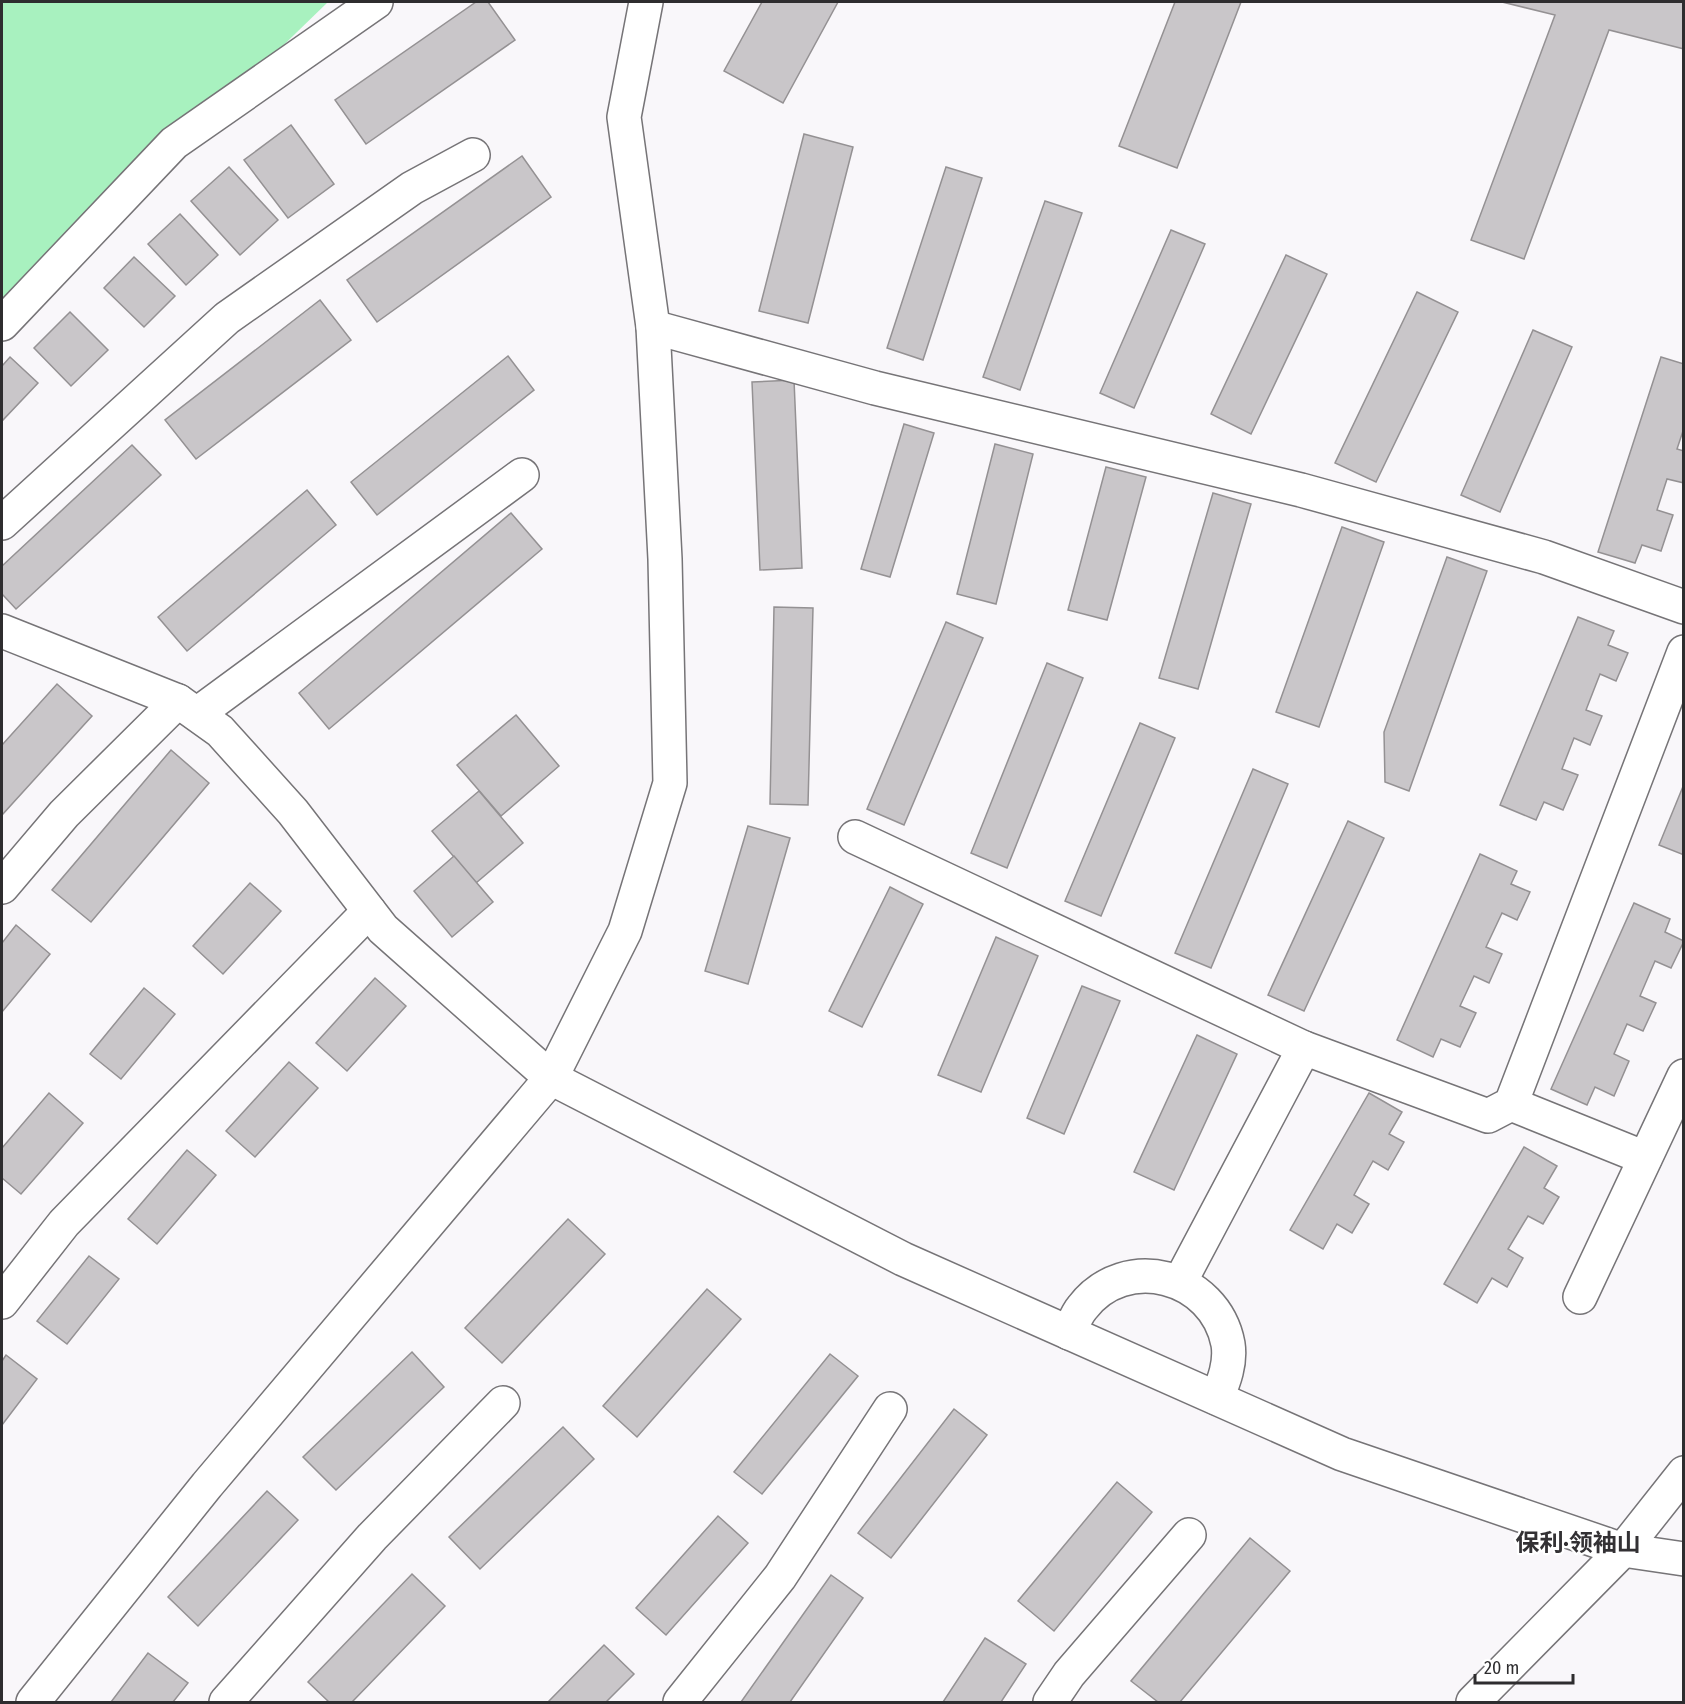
<svg xmlns="http://www.w3.org/2000/svg" width="1685" height="1704" font-family="'Fira Sans Condensed','Noto Sans SC',sans-serif">
<rect width="100%" height="100%" fill="#f9f7fa"/>
<polygon fill="#a8f1bf" points="2,2 328,2 2,318"/>
<g fill="#c9c6c9" stroke="#949193" stroke-width="1.5">
<polygon points="476,2 488,2 515,40 366,144 335,100"/>
<polygon points="762,2 838,2 783,103 724,71"/>
<polygon points="1175,2 1241,2 1177,168 1119,146"/>
<polygon points="1502,2 1684,2 1684,49 1609,30 1524,259 1471,240 1555,15"/>
<polygon points="291,125 334,184 288,218 244,160"/>
<polygon points="804,134 853,147 808,323 759,311"/>
<polygon points="522,156 551,197 377,322 347,280"/>
<polygon points="229,167 278,220 240,255 191,201"/>
<polygon points="946,167 982,178 923,360 887,348"/>
<polygon points="1045,201 1082,213 1020,390 983,377"/>
<polygon points="180,214 218,255 186,285 148,244"/>
<polygon points="1171,230 1205,244 1134,408 1100,393"/>
<polygon points="1286,255 1327,274 1251,434 1211,414"/>
<polygon points="134,257 175,296 144,327 104,288"/>
<polygon points="1417,292 1458,312 1376,482 1335,463"/>
<polygon points="320,300 351,340 196,459 165,420"/>
<polygon points="70,312 108,350 71,386 34,348"/>
<polygon points="1533,330 1572,347 1500,512 1461,495"/>
<polygon points="508,356 534,390 377,515 351,482"/>
<polygon points="10,357 38,383 2,421 2,366"/>
<polygon points="1661,357 1684,364 1684,428 1677,449 1684,451 1684,483 1667,479 1657,510 1673,515 1661,551 1642,545 1635,563 1598,552"/>
<polygon points="794,380 802,568 760,570 752,382"/>
<polygon points="904,424 934,433 890,577 861,569"/>
<polygon points="995,444 1033,454 996,604 957,594"/>
<polygon points="132,445 161,475 16,609 2,594 2,566"/>
<polygon points="1106,467 1146,477 1107,620 1068,610"/>
<polygon points="307,490 336,525 187,651 158,617"/>
<polygon points="1213,493 1251,504 1198,689 1159,678"/>
<polygon points="511,513 542,549 329,729 299,693"/>
<polygon points="1342,527 1384,542 1319,727 1276,712"/>
<polygon points="1447,557 1487,571 1409,791 1385,782 1384,732"/>
<polygon points="774,607 813,608 808,805 770,804"/>
<polygon points="1578,617 1614,631 1608,645 1628,653 1616,681 1600,674 1586,710 1602,716 1590,745 1574,738 1562,769 1578,775 1563,810 1544,802 1536,820 1500,805"/>
<polygon points="946,622 983,638 904,825 867,809"/>
<polygon points="1047,663 1083,678 1007,868 971,853"/>
<polygon points="57,684 92,716 2,815 2,745"/>
<polygon points="516,715 559,766 501,816 457,765"/>
<polygon points="1140,723 1175,738 1101,916 1065,901"/>
<polygon points="171,750 209,783 91,922 52,890"/>
<polygon points="1253,769 1288,784 1211,968 1175,953"/>
<polygon points="1684,784 1684,855 1659,845"/>
<polygon points="479,791 523,843 476,883 432,831"/>
<polygon points="1348,821 1384,838 1304,1011 1268,995"/>
<polygon points="748,826 790,838 748,984 705,971"/>
<polygon points="1480,854 1517,871 1511,884 1530,892 1517,920 1502,913 1486,947 1502,954 1489,983 1474,976 1460,1006 1476,1013 1460,1047 1441,1039 1433,1057 1397,1040"/>
<polygon points="454,856 493,902 452,937 414,891"/>
<polygon points="250,883 281,911 223,974 193,946"/>
<polygon points="890,887 923,904 862,1027 829,1011"/>
<polygon points="1634,903 1670,919 1665,932 1684,941 1671,968 1655,961 1640,996 1656,1003 1643,1031 1627,1024 1614,1054 1629,1061 1614,1096 1595,1087 1587,1105 1551,1089"/>
<polygon points="16,925 50,954 2,1012 2,943"/>
<polygon points="996,937 1038,956 981,1092 938,1075"/>
<polygon points="375,978 406,1006 347,1071 316,1043"/>
<polygon points="1082,986 1120,1001 1064,1134 1027,1118"/>
<polygon points="144,988 175,1014 121,1079 90,1054"/>
<polygon points="1197,1035 1237,1054 1174,1190 1134,1172"/>
<polygon points="289,1062 318,1088 255,1157 226,1131"/>
<polygon points="49,1093 83,1123 21,1194 2,1178 2,1148"/>
<polygon points="1369,1093 1402,1112 1389,1134 1404,1142 1388,1170 1373,1161 1354,1195 1369,1204 1352,1233 1337,1224 1323,1249 1290,1230"/>
<polygon points="1524,1147 1557,1166 1544,1188 1559,1197 1543,1224 1528,1216 1508,1249 1523,1258 1507,1287 1492,1278 1477,1303 1444,1284"/>
<polygon points="187,1150 216,1175 157,1244 128,1219"/>
<polygon points="568,1219 605,1254 502,1363 465,1328"/>
<polygon points="89,1256 119,1279 67,1344 37,1321"/>
<polygon points="707,1289 741,1319 637,1437 603,1406"/>
<polygon points="412,1352 444,1387 336,1490 303,1457"/>
<polygon points="830,1354 858,1376 762,1494 734,1472"/>
<polygon points="6,1355 37,1379 2,1425 2,1361"/>
<polygon points="954,1409 987,1435 891,1558 858,1533"/>
<polygon points="563,1427 594,1459 480,1569 449,1537"/>
<polygon points="1117,1482 1152,1512 1054,1631 1018,1601"/>
<polygon points="267,1491 298,1520 198,1626 168,1597"/>
<polygon points="718,1516 748,1543 666,1635 636,1608"/>
<polygon points="1250,1538 1290,1571 1180,1702 1158,1702 1131,1681"/>
<polygon points="412,1574 445,1606 352,1702 329,1702 308,1682"/>
<polygon points="831,1575 863,1598 790,1702 741,1702"/>
<polygon points="985,1638 1026,1664 1001,1702 943,1702"/>
<polygon points="604,1645 634,1674 606,1702 548,1702"/>
<polygon points="148,1653 188,1683 173,1702 111,1702"/>
</g>
<g fill="none" stroke-linecap="round" stroke-linejoin="round">
<defs>
<g id="minor">
<polyline points="2,324 174,143 376,2"/>
<polyline points="653,327 875,388 1301,490 1544,557 1684,607"/>
<polyline points="2,523 227,318 412,188 473,155"/>
<polyline points="2,631 178,701 220,731 293,812 383,929 551,1078 903,1259 1342,1454 1623,1550 1684,1559"/>
<polyline points="197,714 522,475"/>
<polyline points="855,837 1304,1048 1488,1116 1511,1104 1684,652"/>
<polyline points="2,887 64,814 178,701"/>
<polyline points="1511,1104 1645,1158"/>
<polyline points="1180,1282 1304,1048"/>
<polyline points="1580,1297 1684,1076"/>
<polyline points="2,1302 64,1223 369,911"/>
<path d="M1069,1333C1073,1325 1076,1315 1082,1308C1125,1251 1215,1275 1228,1344C1231,1363 1224,1381 1217,1398"/>
<polyline points="33,1702 207,1485 551,1078 625,931 670,783 665,559 653,327 624,117 646,2"/>
<polyline points="226,1702 372,1537 503,1403"/>
<polyline points="680,1702 780,1577 890,1409"/>
<polyline points="1050,1702 1069,1674 1189,1535"/>
<polyline points="1473,1702 1623,1550 1684,1473"/>
</g>
</defs>
<use href="#minor" stroke="#767477" stroke-width="36"/>
<use href="#minor" stroke="#fff" stroke-width="33"/>
</g>
<g text-anchor="middle" stroke-width="4.5" stroke-linejoin="round" paint-order="stroke">
<g font-size="24" font-weight="bold" fill="#333134" stroke="#fff">
<text x="1578" y="1551">保利·领袖山</text>
</g>
</g>
<rect width="1685" height="1704" fill="none" stroke="#2e2d2f" stroke-width="6"/>
<path d="M1475 1674v9h98v-9" fill="none" stroke="#2e2d2f" stroke-width="3"/>
<text x="1484" y="1674" font-size="18" fill="#2e2d2f" stroke="#ffffff" stroke-width="4.5" paint-order="stroke">20 m</text>
</svg>
